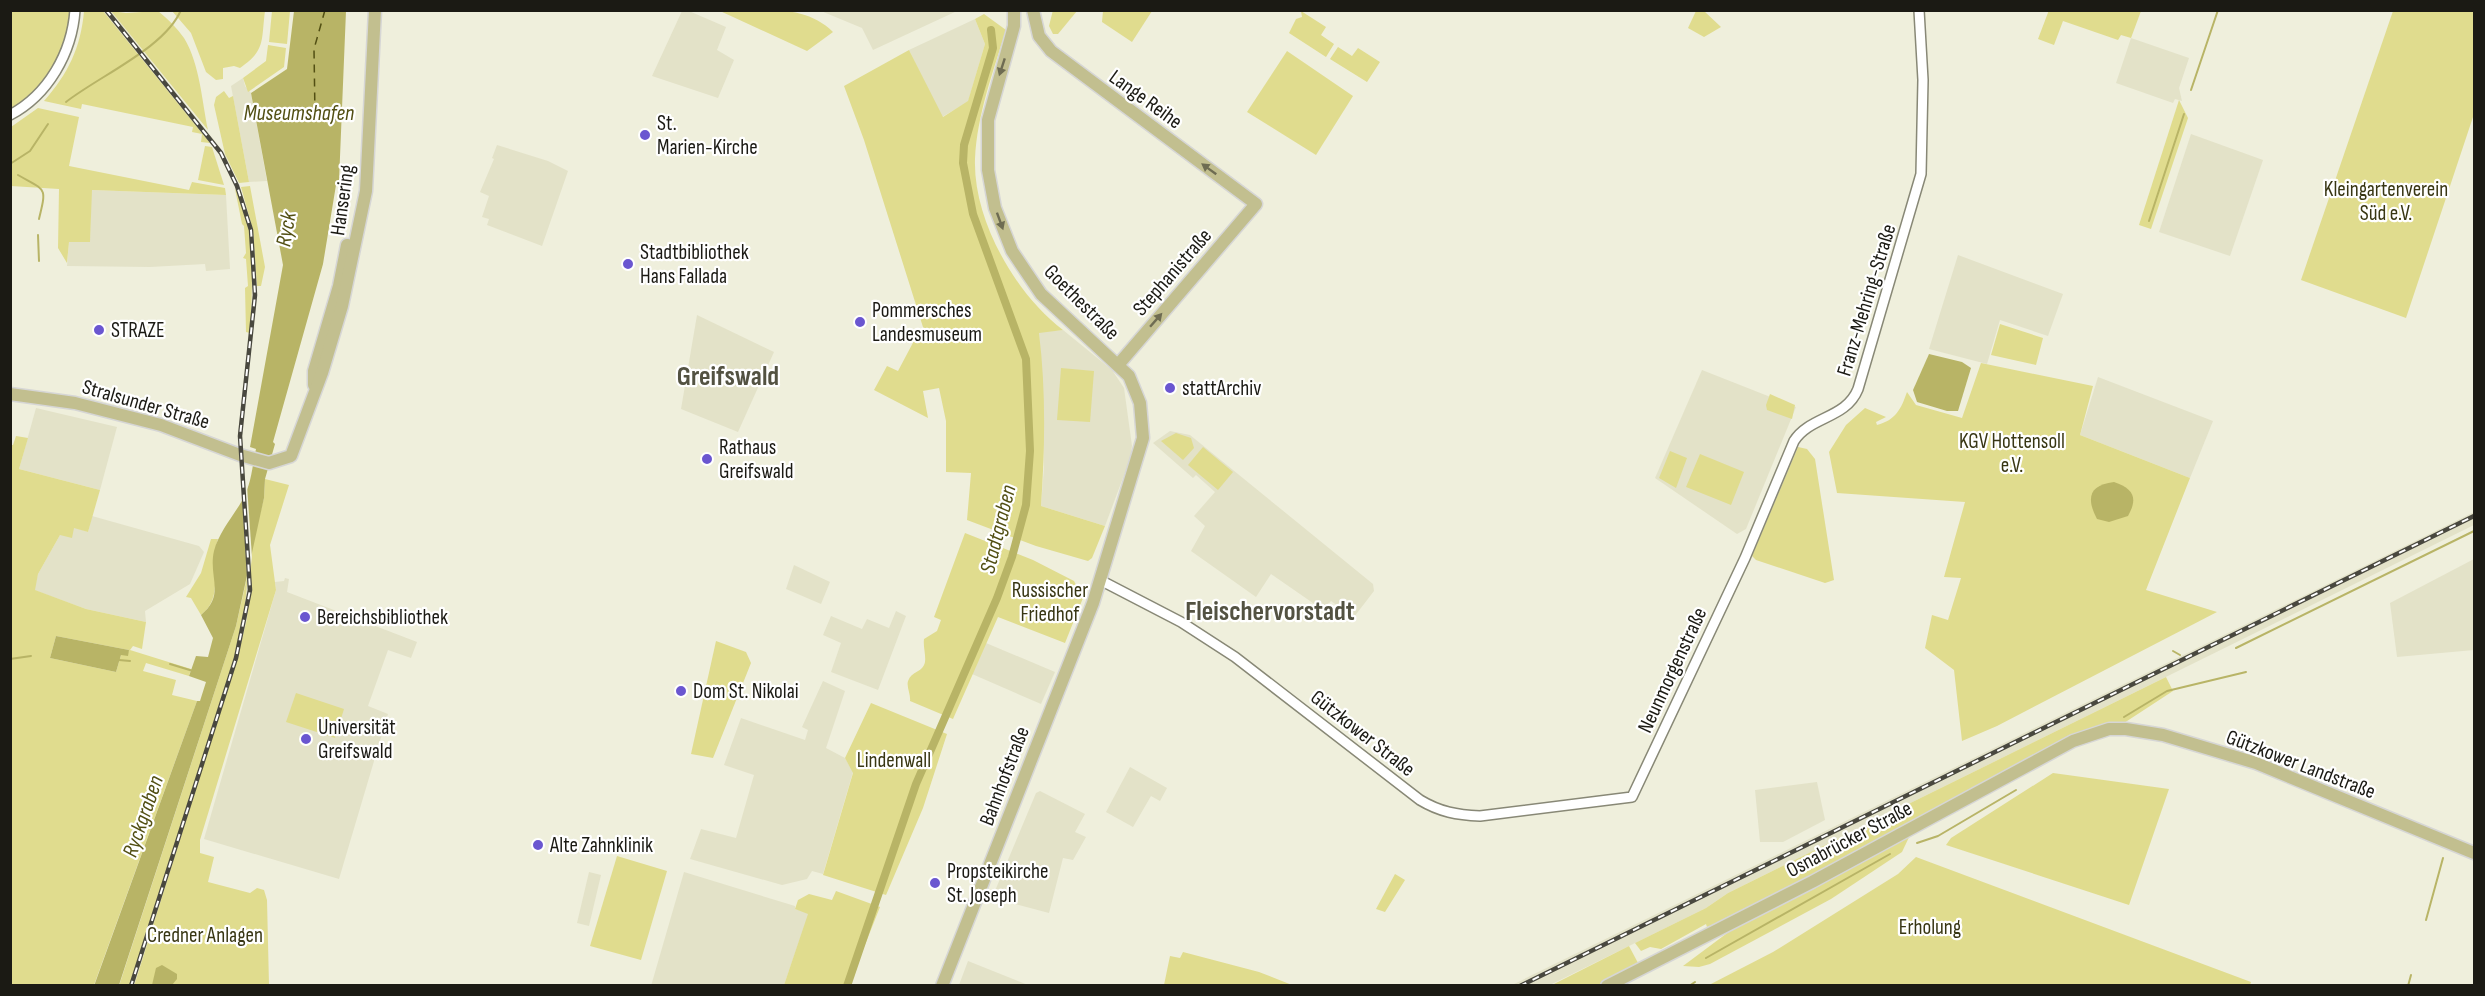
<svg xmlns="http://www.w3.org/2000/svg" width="2485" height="996" font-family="'Sofia Sans Condensed',sans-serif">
<rect width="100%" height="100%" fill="#efefdc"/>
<g fill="#e3e2c8">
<polygon points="103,11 111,11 225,154 247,206 257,262 256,303 241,436 252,572 247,619 230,682 134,986 130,985 224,691 244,619 248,573 238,435 252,303 252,262 237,189 218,153"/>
<polygon points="682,11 689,11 726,27 717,50 734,60 718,98 652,76"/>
<polygon points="821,11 821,10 957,11 873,50 862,28"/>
<polygon points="975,19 985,44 968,102 942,117 909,50"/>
<polygon points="2131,38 2189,58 2179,88 2182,101 2175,99 2173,103 2116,83"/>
<polygon points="243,78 245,86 251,93 267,181 249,182 231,86"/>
<polygon points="2191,134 2263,160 2230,256 2159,232"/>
<polygon points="497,145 548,161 568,171 542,246 487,225 489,219 482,217 489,196 480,192 494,159 492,158"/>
<polygon points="91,190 226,195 230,269 206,271 205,264 150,267 67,266 69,241 90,241"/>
<polygon points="1958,255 2063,294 2048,336 2000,320 1987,364 1929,349"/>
<polygon points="697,315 774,352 738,432 681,409"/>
<polygon points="1063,330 1112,370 1124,388 1132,446 1130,459 1105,526 1041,506 1044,467 1039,332"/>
<polygon points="1702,370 1796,407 1746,529 1737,534 1655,478"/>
<polygon points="2098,377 2213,421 2190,478 2080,435"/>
<polygon points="36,408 117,427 100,490 19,469"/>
<polygon points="1170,431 1190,435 1373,584 1374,591 1354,617 1351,614 1347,618 1340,612 1342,609 1331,601 1323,610 1271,574 1256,597 1191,551 1205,526 1194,516 1215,492 1196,475 1193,478 1153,443"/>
<polygon points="2474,512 2474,525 1728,893 1706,908 1550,985 1510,986"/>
<polygon points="92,516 199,546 204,552 190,584 145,611 146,622 86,609 34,590 38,574 60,535 74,527 88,532"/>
<polygon points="2474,559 2474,650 2397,657 2390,603"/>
<polygon points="794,565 830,582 821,604 786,589"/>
<polygon points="285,578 289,579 287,592 417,642 411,658 388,650 368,706 388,714 339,879 204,839 276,590 275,582 284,581"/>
<polygon points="896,611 906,616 878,690 831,672 841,643 823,635 831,616 862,629 867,619 889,628"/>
<polygon points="986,643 1055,672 1041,704 972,674"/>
<polygon points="823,681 845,691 826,748 845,758 853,772 823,874 812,871 807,879 782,885 690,859 701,829 736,838 754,775 724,765 741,718 805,740 808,730 802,727"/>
<polygon points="1130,767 1167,788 1160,801 1151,796 1133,827 1106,812"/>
<polygon points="1817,782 1825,820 1783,842 1760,842 1755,790"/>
<polygon points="1040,791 1085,814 1075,832 1086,837 1073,860 1063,858 1049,913 992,898 1036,793"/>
<polygon points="589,872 601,875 589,926 577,923"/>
<polygon points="684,872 795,906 795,909 809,913 784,985 651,986"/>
<polygon points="968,961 1028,985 959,985"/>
</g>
<g fill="#e0dc8e" fill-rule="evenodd">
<polygon points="1053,10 1077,11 1058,34 1053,34 1049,26"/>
<polygon points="2049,10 2141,10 2141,11 2131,38 2121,35 2118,40 2063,21 2054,45 2038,39"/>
<path d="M10,11H70C68,49 45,91 10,110Z"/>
<path d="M84,11H103L210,143L201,142L202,134L192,132L193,127L82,104L81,109L44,101C68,74 81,47 84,11Z"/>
<path d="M111,11L126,13L158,11C168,19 177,28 184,38C200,64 202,102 208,130Z"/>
<path d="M172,11H265C261,41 266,50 240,68L234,66L223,68V79L216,80L206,72L191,33Z"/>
<polygon points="272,11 290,11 287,44 269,42"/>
<path d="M720,11C758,10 804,3 833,32L807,51Z"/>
<polygon points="1103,11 1152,11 1132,42 1102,22"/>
<polygon points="1301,11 1326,27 1321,35 1334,44 1326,57 1289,33 1296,19 1302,17"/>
<polygon points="1696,11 1704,11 1721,27 1704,37 1688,28"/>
<polygon points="2393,11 2474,11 2474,114 2406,318 2301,280"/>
<path d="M984,14L1006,30C993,72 977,115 975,159C973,220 1016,295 1063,330L1039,333C1046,389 1045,449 1041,506L1105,526L1092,558L1088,561L1036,546L967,520L971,473L946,472V421L939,388L923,391L928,418L874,390L887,366L898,371L916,337L928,343L864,140L844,86L909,50L943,117L968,101L985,44L975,19Z"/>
<polygon points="268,45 286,48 284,67 248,92 243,78 266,61"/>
<polygon points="1338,47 1352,56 1358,48 1380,62 1367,82 1330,59"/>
<polygon points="1287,51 1353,96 1316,155 1247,112"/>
<polygon points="224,91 229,98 233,96 249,182 239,183 225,154 214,105 216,97"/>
<polygon points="2179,100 2188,118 2151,229 2139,225"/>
<polygon points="38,108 79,117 69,166 189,190 192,182 225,188 226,195 92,190 90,242 69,242 67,263 58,248 59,189 11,186 11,127"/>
<polygon points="205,146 212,147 224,185 198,180"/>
<polygon points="250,186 265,267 261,286 257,286 253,230 241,187"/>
<path d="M235,189C257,207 252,304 250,333L246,332L245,288L248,286L246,259L243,258L246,253L244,226L242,224Z"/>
<polygon points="2000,324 2043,338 2036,365 1991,355"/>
<path d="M1981,363L2093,386L2080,435L2190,478L2146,590L2217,612L1997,726L1962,741L1954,670L1925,648L1932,615L1948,620L1961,578L1944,577L1965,502L1837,493L1829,452L1846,425L1865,408L1886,417L1876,422L1877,425C1896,420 1901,409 1907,392L1916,405L1962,418Z"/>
<polygon points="1061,368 1094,371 1090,422 1057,420"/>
<polygon points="1770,394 1795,405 1792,419 1767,410 1766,405"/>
<polygon points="1176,433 1191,438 1194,448 1183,460 1161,441"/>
<path d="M16,436L28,438L19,469L100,490L88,532L74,528L72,538L60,535L38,574L35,590L86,609L146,622L142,649L133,646L130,650L191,669L189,676L146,663L143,671L176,680L172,695L197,701L94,985H11L10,445H13ZM56,636L129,650V651L121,655L116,672L50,658Z"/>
<polygon points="1203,447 1233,472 1218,490 1188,465"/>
<polygon points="1798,447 1807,449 1815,459 1834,580 1825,583 1756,560 1752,556"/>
<polygon points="1670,451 1687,458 1676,488 1659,478"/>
<polygon points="1700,454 1744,472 1731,505 1686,487"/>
<polygon points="265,479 289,485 270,545 276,590 200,840 200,853 214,857 208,882 250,893 257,888 264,890 267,900 269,985 134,986 238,655 247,619 251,549 264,498"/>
<path d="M965,533L1033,560L1074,581L1083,598L1065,643L998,617L953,719L910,701C911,694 905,685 909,679C913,671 923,672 925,662C926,655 923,647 924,639L937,631L941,620L934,617Z"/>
<path d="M211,539H218C208,568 226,595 201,615L191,598L186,597L201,573Z"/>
<polygon points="248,573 244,619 234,658 130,985 119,986 236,626"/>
<polygon points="716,641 746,652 751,663 713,758 691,754"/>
<polygon points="2166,677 2173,691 2124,723 2110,724 1735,916 1707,927 1706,924 1661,949 1650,947 1641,951 1635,943 1706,908 1728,893"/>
<polygon points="296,693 344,709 335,738 286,722"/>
<polygon points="871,703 947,734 923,808 886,895 823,875 853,773 845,758"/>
<polygon points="2053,773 2169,789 2129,905 1946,845 1951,838"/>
<polygon points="1911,833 1902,852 1831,899 1710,964 1699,967 1683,966 1742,922"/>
<polygon points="617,856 667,871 641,960 590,946"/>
<polygon points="1916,857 2251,982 2250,985 1709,985 1773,952 1898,874"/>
<polygon points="1395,874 1405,880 1385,912 1376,909"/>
<polygon points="836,891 880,907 849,985 784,985 808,914 795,909 798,900 809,894 832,900"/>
<polygon points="1629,946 1638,963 1598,985 1550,986"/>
<polygon points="1183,952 1259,972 1292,985 1164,985 1170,956 1180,958"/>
</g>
<g fill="#b8b466">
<path d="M294,11H346L339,181L336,185L323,264L273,442L275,444L265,479L264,498L236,626L119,985L94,986L197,701H200L206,682L189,676L196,656L208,657L213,638L201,615C226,594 208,577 214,551C220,528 239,511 247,490C252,477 253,462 256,449L250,447L283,265L251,93L287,69Z"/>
<polygon points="1929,354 1962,362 1971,368 1958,411 1947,411 1917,402 1913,390"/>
<path d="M2114,482C2134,489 2138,498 2128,516L2109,522L2097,519C2086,498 2089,485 2114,482Z"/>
<polygon points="56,636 129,650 128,656 121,655 116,672 50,658"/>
<polygon points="162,965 177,974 177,979 172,985 152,985 156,968"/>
</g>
<polygon fill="#efefdc" points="247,486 252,557 250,573 247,573 242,496"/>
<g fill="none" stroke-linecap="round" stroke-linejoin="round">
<g stroke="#b8b466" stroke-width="2">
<polyline points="2191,90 2218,10"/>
<path d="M66,102C99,76 165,48 181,10"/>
<polyline points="10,164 30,151 48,124"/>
<path d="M18,175C46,191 47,186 39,219"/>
<polyline points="2149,221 2184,114"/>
<polyline points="38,235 39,261"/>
<polyline points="2236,648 2474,531"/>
<polyline points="2173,651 2180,655"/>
<polyline points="10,659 31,656"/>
<polyline points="119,660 130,661"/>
<polyline points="170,664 193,671"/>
<polyline points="2124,717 2167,691 2246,672"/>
<polyline points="1917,843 1938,836 2016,790"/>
<polyline points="2426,920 2443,858"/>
<polyline points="1706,958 1890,854"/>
<polyline points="1689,986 1695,982"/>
<polyline points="2258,986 2259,986"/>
<polyline points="2408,986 2411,975"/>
</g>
<polyline stroke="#b8b466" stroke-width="8" points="847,986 916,784 997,598 1012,557 1026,505 1030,451 1026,359 973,214 963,163 964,145 993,48 991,30"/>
<polyline stroke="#524f13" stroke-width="1.5" stroke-dasharray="8 6" stroke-linecap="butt" points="325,10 314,49 315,115 341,121"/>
<defs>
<g id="minor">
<path d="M10,115C48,95 72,53 75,10"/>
<path d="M1100,580L1181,622L1235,657L1420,800C1440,812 1457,815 1480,816L1632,797L1745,558L1794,441C1810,416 1846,419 1858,389L1921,174L1923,80L1919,10"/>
</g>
<g id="major">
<polyline points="1033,10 1039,36 1051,51 1256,204 1118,365"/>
<polyline points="314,385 314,371 339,286 347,245"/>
<polyline points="10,394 75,403 161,425 240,455 269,463 291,456 322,373 342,306 366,191 375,10"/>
<polyline points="942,986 1093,603 1143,438 1140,403 1129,376 1041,294 1012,251 995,208 988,170 988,120 1014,26 1014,10"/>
<polyline points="1607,986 1812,882 2073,741 2109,729 2126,729 2163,735 2256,763 2474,853"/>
</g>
</defs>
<use href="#minor" stroke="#888876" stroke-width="12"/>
<use href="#major" stroke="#d6d6d5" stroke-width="15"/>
<use href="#minor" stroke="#fff" stroke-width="9"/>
<use href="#major" stroke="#c2bf8f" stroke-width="12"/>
<defs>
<g id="rail">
<polyline points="106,10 221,153 237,186 251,230 255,295 240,436 250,590 236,658 131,986"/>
<polyline points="1520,986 2474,516"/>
</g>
</defs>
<use href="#rail" stroke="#49483f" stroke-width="4.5"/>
<use href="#rail" stroke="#fff" stroke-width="2" stroke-dasharray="7" stroke-linecap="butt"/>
</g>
<defs><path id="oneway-solid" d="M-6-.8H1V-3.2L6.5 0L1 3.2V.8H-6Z" transform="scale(1.5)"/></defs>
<g fill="#6e6c52">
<use href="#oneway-solid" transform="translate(1002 67) rotate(108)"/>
<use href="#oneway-solid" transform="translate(1209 169) rotate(-144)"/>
<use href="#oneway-solid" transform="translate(1000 221) rotate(70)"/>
<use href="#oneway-solid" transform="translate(1156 320) rotate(-49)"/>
</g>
<g fill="#6a56d0" stroke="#fff" stroke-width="2">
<circle cx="645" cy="135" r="6"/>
<circle cx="628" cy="264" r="6"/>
<circle cx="860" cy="322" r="6"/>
<circle cx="99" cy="330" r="6"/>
<circle cx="1170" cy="388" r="6"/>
<circle cx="707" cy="459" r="6"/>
<circle cx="305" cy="617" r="6"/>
<circle cx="681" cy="691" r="6"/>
<circle cx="306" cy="739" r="6"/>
<circle cx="538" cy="845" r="6"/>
<circle cx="935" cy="883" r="6"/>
</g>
<g text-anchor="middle" stroke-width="4.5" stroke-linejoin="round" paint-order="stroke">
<g font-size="21" fill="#1b1a14" stroke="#fff">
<text transform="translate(1146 99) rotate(36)" y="7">Lange Reihe</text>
<text transform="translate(342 200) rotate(-82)" y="7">Hansering</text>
<text transform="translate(1172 272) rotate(-49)" y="7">Stephanistraße</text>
<text transform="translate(1866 300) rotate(-73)" y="7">Franz-Mehring-Straße</text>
<text transform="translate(1082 302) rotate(45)" y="7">Goethestraße</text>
<text transform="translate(146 404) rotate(16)" y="7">Stralsunder Straße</text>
<text transform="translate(1672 670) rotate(-65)" y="7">Neunmorgenstraße</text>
<text transform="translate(1363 733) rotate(38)" y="7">Gützkower Straße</text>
<text transform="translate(2301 764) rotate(21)" y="7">Gützkower Landstraße</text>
<text transform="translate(1004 776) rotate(-69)" y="7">Bahnhofstraße</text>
<text transform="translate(1849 839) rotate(-28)" y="7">Osnabrücker Straße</text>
</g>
<g font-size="21" fill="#1b1a14" stroke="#fff" text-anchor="start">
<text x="657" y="130">St.<tspan x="657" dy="24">Marien-Kirche</tspan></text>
<text x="640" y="259">Stadtbibliothek<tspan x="640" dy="24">Hans Fallada</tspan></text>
<text x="872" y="317">Pommersches<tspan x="872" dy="24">Landesmuseum</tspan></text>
<text x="111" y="337">STRAZE</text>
<text x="1182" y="395">stattArchiv</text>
<text x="719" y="454">Rathaus<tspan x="719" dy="24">Greifswald</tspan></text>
<text x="317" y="624">Bereichsbibliothek</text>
<text x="693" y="698">Dom St. Nikolai</text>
<text x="318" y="734">Universität<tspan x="318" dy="24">Greifswald</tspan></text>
<text x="550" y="852">Alte Zahnklinik</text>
<text x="947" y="878">Propsteikirche<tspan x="947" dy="24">St. Joseph</tspan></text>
</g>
<g font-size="21" fill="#383613" stroke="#fff">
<text x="2386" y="196">Kleingartenverein<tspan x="2386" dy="24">Süd e.V.</tspan></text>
<text x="2012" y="448">KGV Hottensoll<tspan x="2012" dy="24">e.V.</tspan></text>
<text x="1050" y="597">Russischer<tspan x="1050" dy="24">Friedhof</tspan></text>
<text x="894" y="767">Lindenwall</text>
<text x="1930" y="934">Erholung</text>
<text x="205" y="942">Credner Anlagen</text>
</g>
<g font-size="22" font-style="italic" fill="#524f13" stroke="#fff">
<text x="299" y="120">Museumshafen</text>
<text transform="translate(285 229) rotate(-80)" y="8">Ryck</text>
<text transform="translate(997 529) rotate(-76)" y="8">Stadtgraben</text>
<text transform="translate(142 816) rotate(-71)" y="8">Ryckgraben</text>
</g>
<g font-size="27" font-weight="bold" fill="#535242" stroke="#fff">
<text x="728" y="385">Greifswald</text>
<text x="1270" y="620">Fleischervorstadt</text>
</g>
</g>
<rect width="2485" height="996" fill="none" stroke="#1b1a14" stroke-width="24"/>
</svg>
